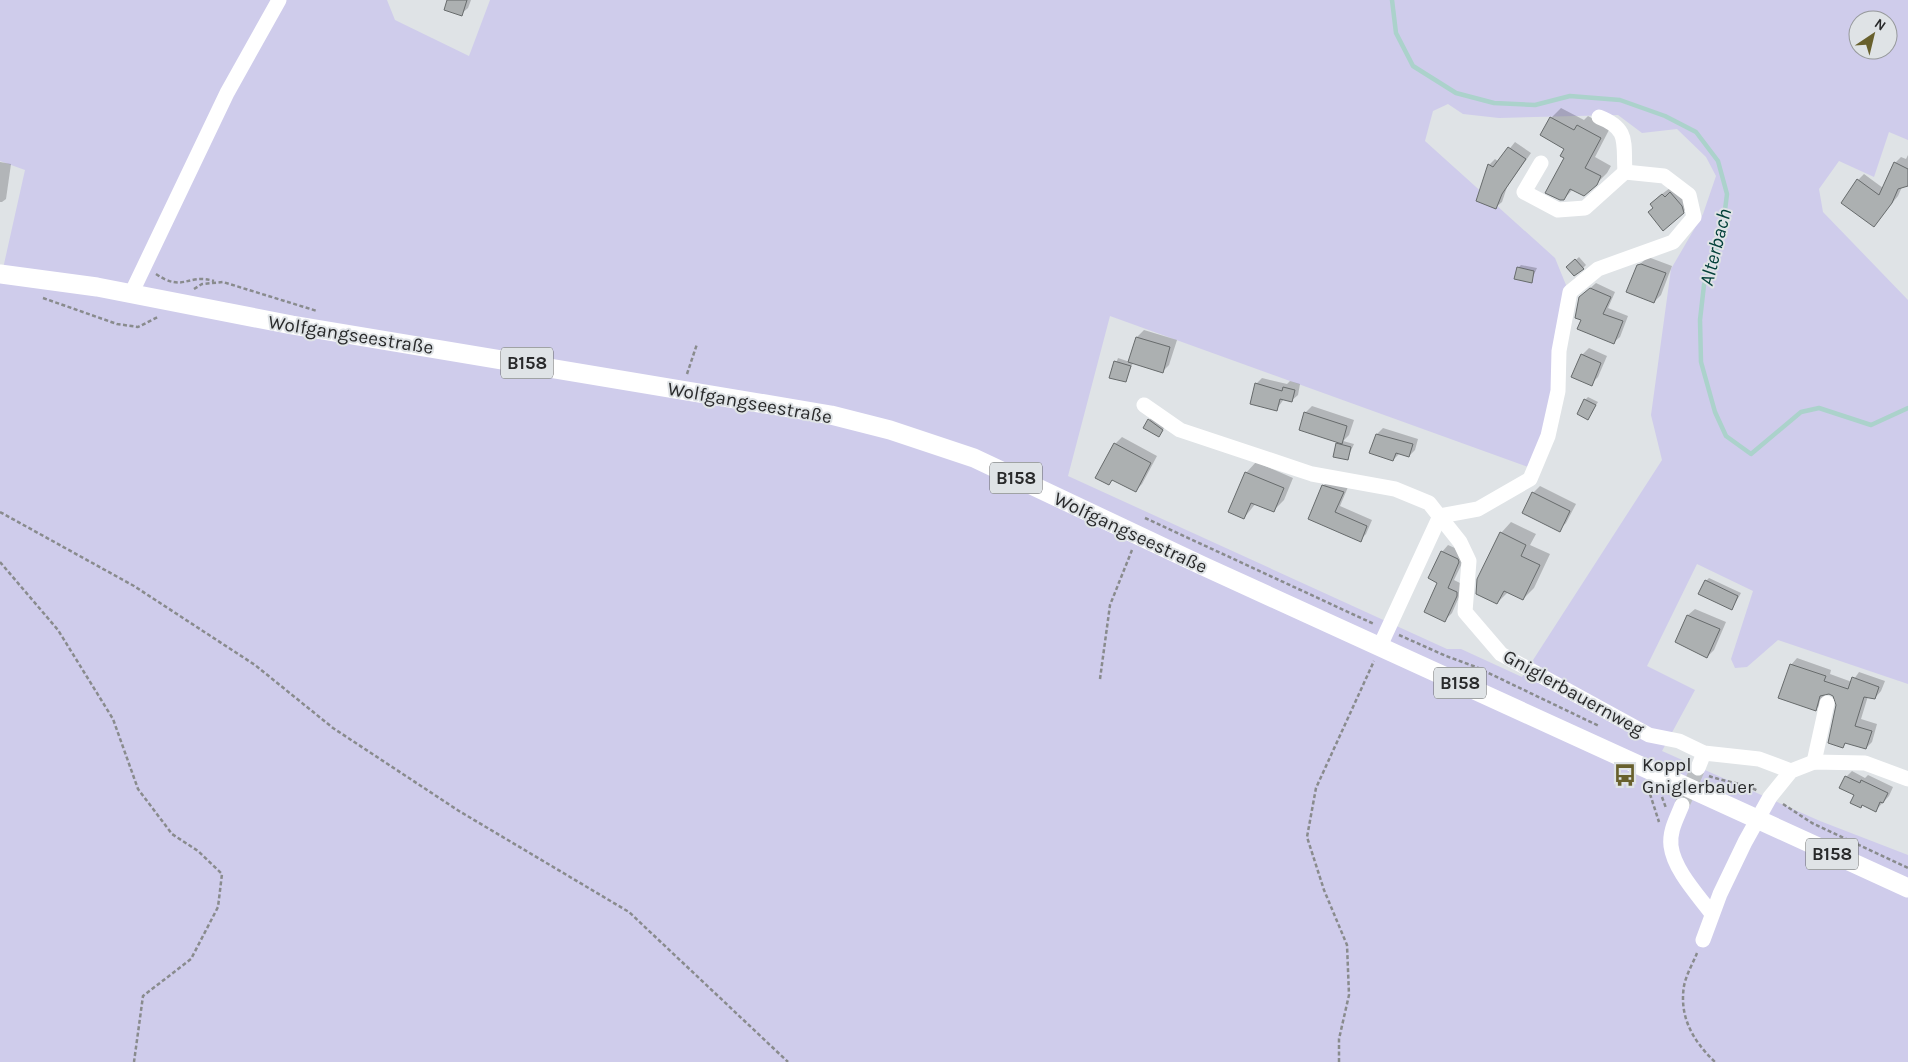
<svg xmlns="http://www.w3.org/2000/svg" width="1908" height="1062" font-family="Karla,sans-serif">
<rect width="100%" height="100%" fill="#dfe3e6"/>
<path fill="#cfcceb" fill-rule="evenodd" d="M0,0H387L395,20L469,56L490,0H1908V140L1889,132L1874,177L1839,161L1819,189L1823,212L1908,300V684L1778,640L1747,667L1735,668L1731,659L1753,591L1697,564L1647,666L1695,690L1662,751L1820,821L1908,855V1062H0V282L25,170L0,161ZM1858,20H1888V50H1858ZM1448,104L1463,114L1499,118L1618,115L1642,133L1677,129L1706,157L1716,176L1703,214L1671,269L1651,415L1662,460L1522,677L1461,649H1447L1068,476L1110,316L1528,467L1552,409L1555,333L1566,285L1555,258L1425,141L1433,111Z"/>
<g fill="#0003">
<polygon points="449,0 471,0 468,8 461,14"/>
<polygon points="1561,108 1584,120 1588,116 1610,128 1595,157 1611,166 1607,173 1596,184 1573,189 1564,199 1566,148 1551,118"/>
<polygon points="1515,142 1531,153 1507,187 1502,202 1496,207 1489,165 1495,159 1499,162"/>
<polygon points="1908,155 1908,185 1902,187 1898,196 1874,225 1858,180 1864,174 1883,188 1895,163 1901,157 1906,159"/>
<polygon points="0,162 11,164 6,199 2,202 0,202"/>
<polygon points="1670,188 1690,205 1683,212 1654,207 1658,197"/>
<polygon points="1579,257 1586,265 1583,268 1568,267"/>
<polygon points="1648,257 1672,266 1661,295 1654,302 1638,266"/>
<polygon points="1521,265 1537,268 1531,281 1518,268"/>
<polygon points="1596,283 1615,292 1608,308 1628,316 1620,337 1614,342 1582,320 1586,292"/>
<polygon points="1144,330 1177,340 1169,365 1162,372 1133,363 1125,381 1111,377 1118,358 1130,362 1137,337"/>
<polygon points="1589,348 1607,356 1598,377 1591,384 1582,355"/>
<polygon points="1262,378 1287,384 1290,381 1300,384 1298,395 1291,401 1284,399 1276,410 1256,384"/>
<polygon points="1588,397 1598,402 1588,418 1585,400"/>
<polygon points="1312,406 1354,420 1349,435 1343,441 1354,444 1347,459 1338,444 1340,442 1305,413"/>
<polygon points="1152,417 1165,426 1162,432 1149,420"/>
<polygon points="1383,428 1418,439 1415,450 1409,456 1399,454 1393,460 1371,453 1377,434"/>
<polygon points="1122,437 1157,456 1142,484 1135,491 1113,479 1109,484 1097,478 1115,444"/>
<polygon points="1256,462 1293,478 1284,500 1273,511 1256,503 1244,518 1246,473"/>
<polygon points="1329,480 1348,487 1340,506 1372,520 1366,534 1360,540 1309,518 1323,486"/>
<polygon points="1540,486 1576,504 1566,523 1559,530 1533,493"/>
<polygon points="1511,522 1536,534 1530,545 1550,554 1534,588 1523,599 1508,592 1497,603 1501,533"/>
<polygon points="1448,545 1464,552 1466,555 1454,580 1464,585 1463,588 1452,613 1445,620 1439,582 1442,552"/>
<polygon points="1709,578 1741,593 1732,609 1706,581"/>
<polygon points="1695,609 1726,622 1714,650 1707,657 1677,641 1688,615"/>
<polygon points="1797,658 1831,670 1830,674 1852,682 1859,672 1885,681 1881,691 1875,698 1868,696 1861,719 1877,724 1872,742 1866,748 1847,742 1843,746 1837,705 1834,695 1825,694 1822,703 1815,710 1791,665"/>
<polygon points="1852,771 1865,778 1868,775 1893,787 1889,796 1876,810 1863,804 1861,807 1846,777"/>
</g>
<g fill="none" stroke-linecap="round" stroke-linejoin="round">
<polyline stroke="#abd2cb" stroke-width="4.5" points="1392,0 1396,33 1413,66 1456,93 1494,103 1535,105 1570,96 1620,100 1665,116 1696,132 1718,161 1727,194 1722,234 1704,285 1700,320 1701,362 1715,412 1726,436 1751,454 1801,412 1819,408 1871,425 1908,408"/>
</g>
<g fill="#acb0b1" stroke="#676b6c">
<polygon points="447,0 467,0 462,16 444,10"/>
<polygon points="1550,117 1574,130 1577,125 1601,138 1585,168 1601,176 1597,185 1584,196 1570,189 1564,200 1560,200 1545,193 1564,158 1560,156 1564,149 1540,135"/>
<polygon points="1508,147 1526,159 1502,194 1496,209 1476,201 1488,164 1493,167"/>
<polygon points="1894,162 1908,169 1908,186 1898,189 1892,203 1874,227 1841,203 1857,179 1879,195"/>
<polygon points="1670,192 1682,206 1684,213 1663,231 1648,212 1653,208 1650,204 1662,194 1665,197"/>
<polygon points="1575,259 1584,269 1574,276 1566,267"/>
<polygon points="1641,264 1666,273 1654,303 1626,292 1637,265"/>
<polygon points="1517,267 1534,271 1532,283 1514,279"/>
<polygon points="1590,288 1611,297 1603,314 1623,321 1614,344 1577,329 1581,320 1575,318 1579,297"/>
<polygon points="1136,337 1170,347 1163,373 1128,362"/>
<polygon points="1581,354 1601,363 1592,386 1571,377"/>
<polygon points="1114,361 1131,366 1126,382 1109,378"/>
<polygon points="1255,383 1282,391 1283,387 1295,390 1292,402 1280,399 1277,411 1250,404"/>
<polygon points="1584,399 1596,405 1588,420 1577,414"/>
<polygon points="1304,412 1347,426 1342,444 1299,430"/>
<polygon points="1148,419 1163,430 1159,437 1143,428"/>
<polygon points="1376,434 1413,444 1409,457 1396,453 1393,461 1369,453"/>
<polygon points="1114,443 1151,463 1136,492 1112,480 1109,485 1095,478"/>
<polygon points="1336,443 1351,447 1348,460 1333,457"/>
<polygon points="1245,472 1284,488 1274,512 1251,503 1244,519 1228,512"/>
<polygon points="1322,485 1344,492 1335,512 1367,526 1361,542 1308,519"/>
<polygon points="1532,492 1570,511 1560,532 1522,513"/>
<polygon points="1500,532 1526,545 1521,556 1540,565 1523,600 1504,591 1497,604 1476,594 1477,579"/>
<polygon points="1441,551 1458,559 1459,562 1448,588 1457,592 1457,596 1445,622 1424,612 1437,583 1428,578"/>
<polygon points="1705,580 1738,596 1732,610 1698,594"/>
<polygon points="1687,615 1720,629 1707,658 1675,642"/>
<polygon points="1790,664 1826,676 1824,681 1848,689 1852,677 1879,687 1875,699 1864,697 1855,726 1872,731 1866,749 1845,743 1843,748 1828,743 1836,705 1833,696 1829,694 1820,696 1816,711 1778,698"/>
<polygon points="1845,776 1860,783 1861,780 1888,793 1883,803 1880,802 1876,812 1862,805 1861,808 1850,803 1854,795 1839,788"/>
</g>
<g fill="none" stroke-linecap="round" stroke-linejoin="round">
<polyline stroke="#bbbec1" stroke-width="15" stroke-dasharray="15 8" stroke-linecap="butt" points="1682,805 1698,768"/>
<g stroke="#898b8d" stroke-width="2.5" stroke-dasharray="4 2.5" stroke-linecap="butt">
<path d="M156,274C184,293 187,273 214,281"/>
<polyline points="194,289 202,284 223,282 317,311"/>
<polyline points="43,298 117,324 138,327 158,317"/>
<polyline points="687,374 697,344"/>
<polyline points="0,512 134,586 255,665 333,728 459,811 629,912 788,1062"/>
<polyline points="1145,518 1374,624"/>
<polyline points="0,562 58,630 113,719 138,789 172,834 198,851 222,874 218,907 191,959 143,996 134,1062"/>
<polyline points="1399,635 1446,656 1476,667 1599,726"/>
<polyline points="1100,679 1110,605 1132,550"/>
<path d="M1709,776C1725,782 1743,783 1758,791"/>
<polyline points="1650,794 1659,822"/>
<polyline points="1662,797 1666,808"/>
<polyline points="1783,804 1812,823 1908,868"/>
<path d="M1697,953C1693,963 1686,975 1684,986C1679,1017 1693,1041 1715,1062"/>
<polyline points="1339,1062 1339,1039 1349,995 1347,945 1324,890 1307,837 1316,788 1374,661"/>
</g>
<g stroke="#fff" stroke-width="15">
<path d="M1599,117C1630,129 1623,143 1625,172"/>
<polyline points="1541,163 1524,192 1558,210 1585,208 1625,172"/>
<polyline points="131,294 227,93 279,0"/>
<polyline points="1144,405 1180,430 1312,474 1395,489 1429,503 1460,542 1469,561 1465,612 1501,654 1649,735 1679,741 1704,753 1759,759 1791,771"/>
<polyline points="1380,646 1440,516 1478,509 1530,479 1548,436 1558,391 1559,351 1570,292 1598,269 1673,242 1694,217 1689,195 1664,176 1625,172"/>
<polyline points="1814,762 1827,703"/>
<polyline points="1698,768 1704,753"/>
<path d="M1682,805C1677,818 1669,831 1671,846C1674,870 1698,895 1712,914"/>
<polyline points="1703,940 1720,894 1745,842 1770,797 1791,771 1814,762 1865,763 1908,779"/>
</g>
<polyline stroke="#fff" stroke-width="19" points="0,274 97,287 292,325 831,415 890,430 974,458 1203,566 1908,888"/>
</g>
<defs>
<symbol id="bus-bare" viewBox="-9 -9 18 18"><path d="M-5-6H5V4H4V6H2V4H-2V6H-4V4H-5ZM-3.5-4V0h7V-4ZM-3.5 1.2v1.5H-2V1.2ZM2 1.2v1.5H3.5V1.2Z" fill="#68602d" stroke="#dfe3e6" stroke-width="2.5" paint-order="stroke"/></symbol>
</defs>
<g fill-rule="evenodd">
<use href="#bus-bare" x="1609" y="759" width="32" height="32"/>
</g>
<g text-anchor="middle" stroke-width="4" stroke-linejoin="round" paint-order="stroke">
<g fill="#dfe3e6" stroke="#606263" stroke-width="1">
<rect x="501" y="347.5" width="52" height="31" rx="4"/>
<rect x="990" y="462.5" width="52" height="31" rx="4"/>
<rect x="1434" y="667.5" width="52" height="31" rx="4"/>
<rect x="1806" y="838.5" width="52" height="31" rx="4"/>
</g>
<g font-size="18" font-weight="bold" fill="#292a2b">
<text x="527" y="369">B158</text>
<text x="1016" y="484">B158</text>
<text x="1460" y="689">B158</text>
<text x="1832" y="860">B158</text>
</g>
<g font-size="19" fill="#292a2b" stroke="#dfe3e6">
<text transform="translate(351 334) rotate(9)" y="7">Wolfgangseestraße</text>
<text transform="translate(750 402) rotate(10)" y="7">Wolfgangseestraße</text>
<text transform="translate(1131 532) rotate(25)" y="7">Wolfgangseestraße</text>
<text transform="translate(1574 692) rotate(29)" y="7">Gniglerbauernweg</text>
</g>
<g font-size="19" fill="#292a2b" stroke="#dfe3e6" text-anchor="start">
<text x="1642" y="771">Koppl<tspan x="1642" dy="22">Gniglerbauer</tspan></text>
</g>
<g font-size="20" font-style="italic" fill="#04413a" stroke="#dfe3e6">
<text transform="translate(1715 247) rotate(-76)" y="7">Alterbach</text>
</g>
</g>
<g transform="translate(1873 35) rotate(35)"><circle r="24" fill="#dfe3e6" stroke="#96999b"/>
<path d="M0-4L9 19L0 12L-9 19Z" fill="#68602d"/>
<text y="-8" font-size="14" font-weight="bold" text-anchor="middle" fill="#292a2b">N</text>
</g>
</svg>
